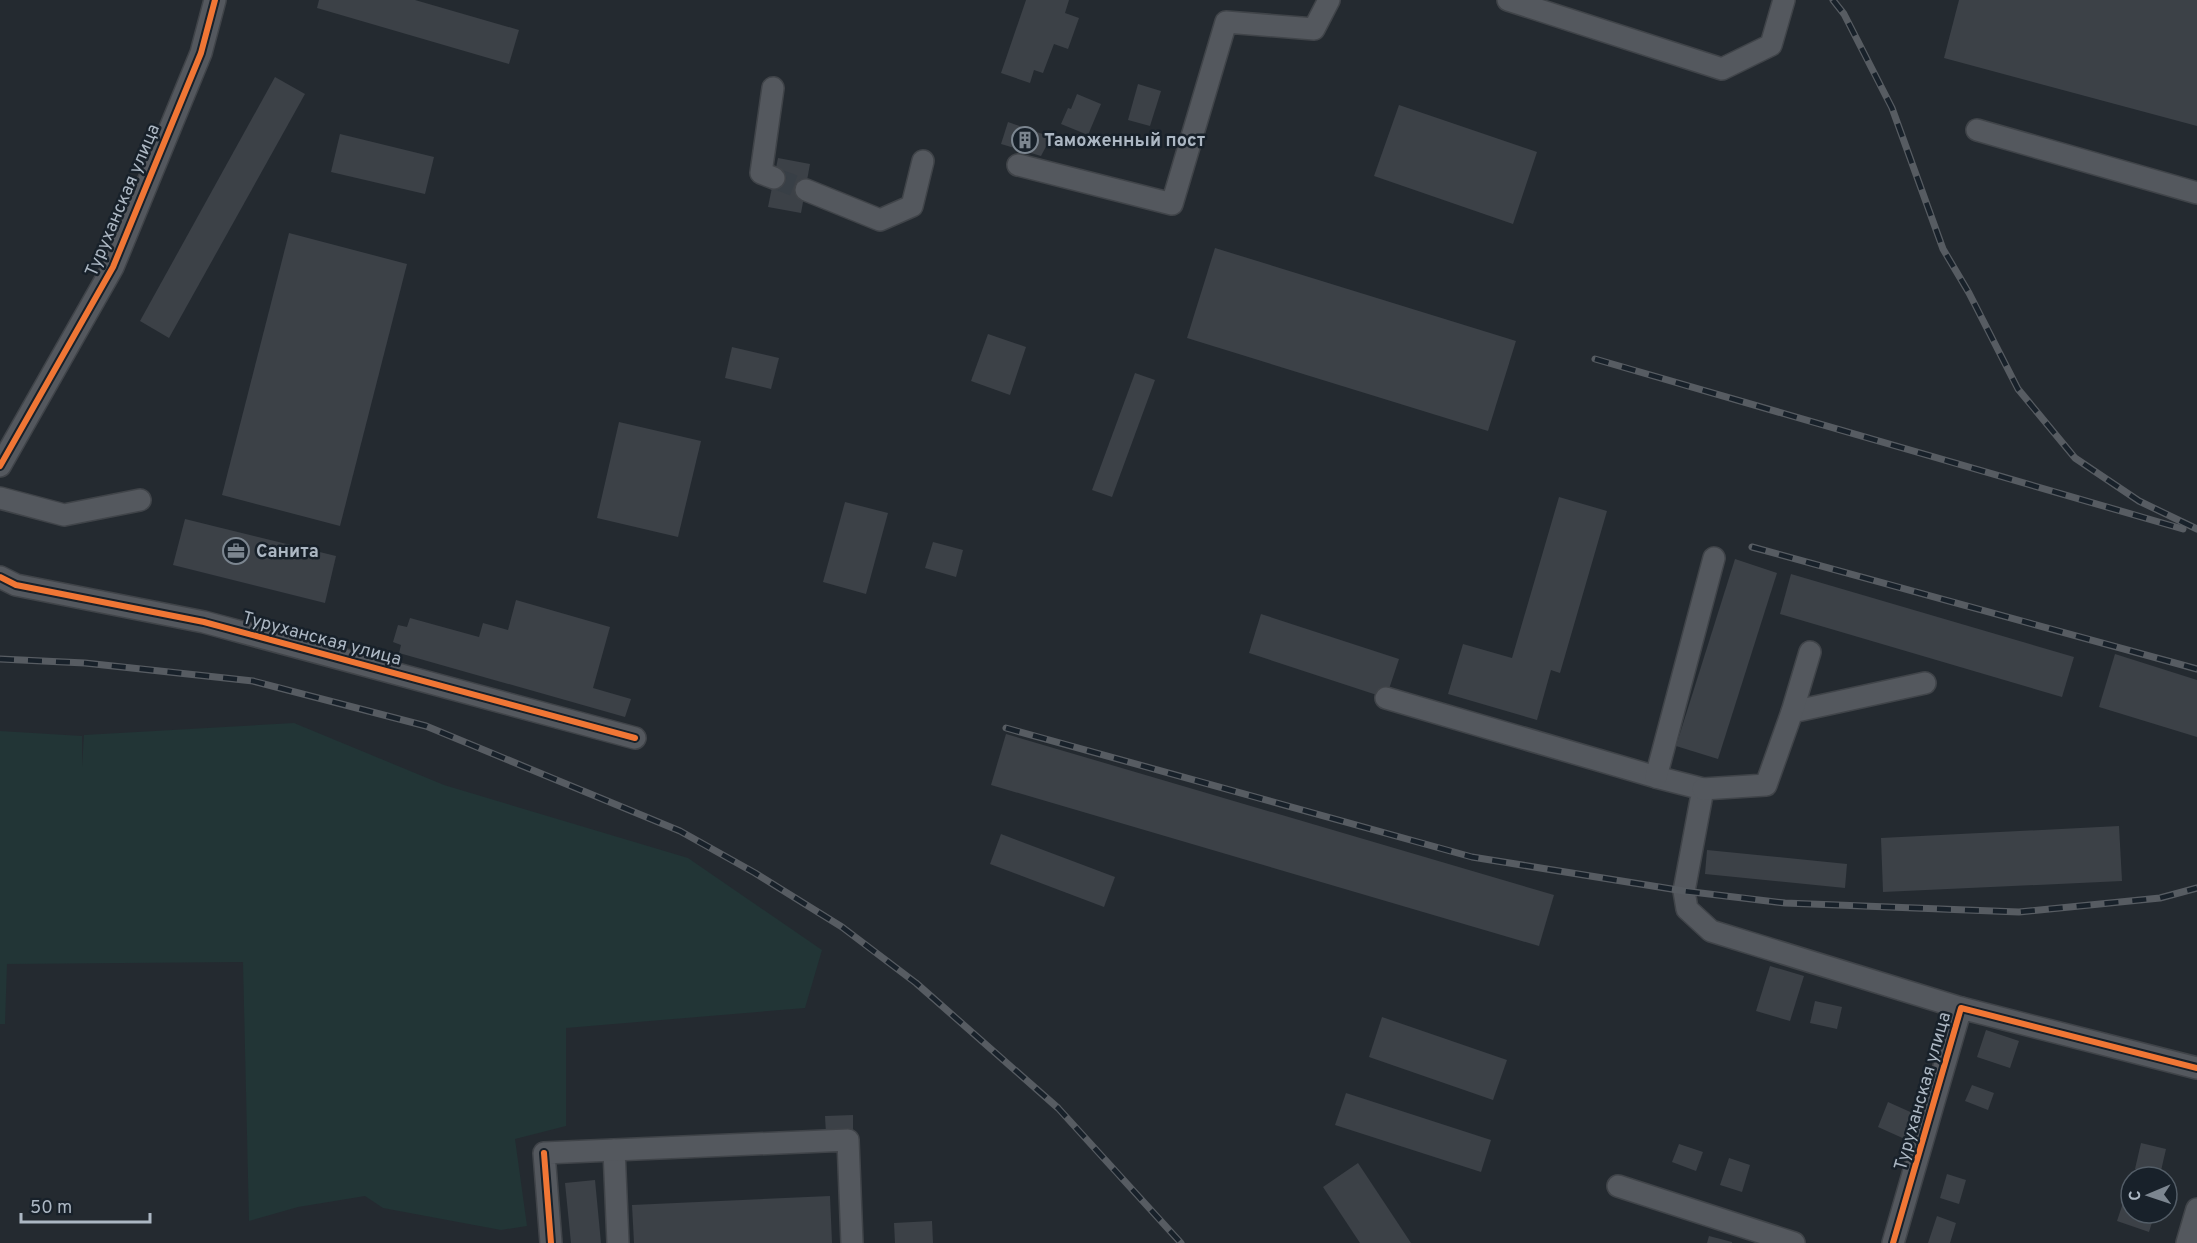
<svg xmlns="http://www.w3.org/2000/svg" width="2197" height="1243" font-family="Overpass,sans-serif">
<rect width="100%" height="100%" fill="#242a30"/>
<polygon fill="#223536" points="294,723 444,785 688,858 822,950 805,1008 566,1028 566,1126 515,1139 527,1226 501,1230 383,1208 365,1196 298,1207 249,1221 243,962 7,964 5,1024 0,1024 0,731 82,736 82,767 84,735"/>
<g fill="#3c4147">
<polygon points="319,0 415,0 519,30 509,64 317,8"/>
<polygon points="1026,0 1069,0 1065,13 1079,18 1068,49 1054,44 1043,73 1034,70 1030,83 1001,73"/>
<polygon points="1959,0 2197,0 2197,126 1944,58"/>
<polygon points="275,77 305,94 169,338 140,321"/>
<polygon points="1138,84 1161,91 1150,126 1128,120"/>
<polygon points="1077,94 1101,104 1088,135 1061,124 1068,108 1071,109"/>
<polygon points="1399,105 1537,152 1513,224 1374,176"/>
<polygon points="1008,122 1051,137 1041,156 1001,144"/>
<polygon points="340,134 434,157 425,194 331,172"/>
<polygon points="778,158 810,164 801,213 768,207"/>
<polygon points="289,233 407,264 340,526 222,495"/>
<polygon points="1215,248 1516,341 1488,431 1187,338"/>
<polygon points="988,334 1026,347 1010,395 971,381"/>
<polygon points="732,347 779,358 771,389 725,378"/>
<polygon points="1135,373 1155,380 1112,497 1092,490"/>
<polygon points="619,422 701,441 678,537 597,518"/>
<polygon points="1559,497 1607,511 1560,673 1551,670 1537,720 1448,694 1463,644 1512,658"/>
<polygon points="845,502 888,513 866,594 823,582"/>
<polygon points="185,519 336,556 325,603 173,565"/>
<polygon points="933,542 963,550 956,577 925,568"/>
<polygon points="1735,559 1777,573 1718,759 1676,746"/>
<polygon points="1791,574 2074,657 2062,697 1780,614"/>
<polygon points="516,600 610,627 593,688 631,699 625,717 399,653 401,645 393,642 398,625 407,627 410,618 479,637 483,623 508,630"/>
<polygon points="1261,614 1399,659 1386,698 1249,653"/>
<polygon points="2115,654 2197,680 2197,737 2099,707"/>
<polygon points="1006,734 1554,895 1539,946 991,785"/>
<polygon points="2119,826 2122,881 1883,892 1881,838"/>
<polygon points="1001,834 1115,877 1104,907 990,864"/>
<polygon points="1707,850 1847,864 1845,888 1705,874"/>
<polygon points="1770,966 1804,976 1790,1021 1756,1011"/>
<polygon points="1815,1001 1842,1007 1837,1029 1810,1023"/>
<polygon points="1382,1017 1507,1060 1493,1100 1369,1057"/>
<polygon points="1986,1030 2019,1041 2010,1068 1977,1057"/>
<polygon points="1972,1085 1994,1093 1988,1110 1965,1101"/>
<polygon points="1346,1093 1491,1140 1481,1172 1335,1125"/>
<polygon points="1888,1102 1917,1115 1907,1140 1878,1127"/>
<polygon points="853,1115 853,1133 826,1134 825,1116"/>
<polygon points="2141,1143 2166,1149 2160,1175 2135,1169"/>
<polygon points="1679,1144 1703,1152 1696,1171 1672,1162"/>
<polygon points="1729,1158 1750,1165 1742,1192 1720,1185"/>
<polygon points="1358,1163 1411,1243 1360,1243 1323,1187"/>
<polygon points="1947,1174 1966,1180 1959,1204 1940,1198"/>
<polygon points="595,1180 601,1243 571,1243 565,1183"/>
<polygon points="830,1196 832,1243 634,1243 632,1205"/>
<polygon points="2125,1197 2131,1199 2131,1213 2155,1213 2149,1232 2117,1221"/>
<polygon points="1937,1216 1956,1223 1950,1243 1928,1243"/>
<polygon points="932,1221 933,1243 895,1243 894,1223"/>
<polygon points="1709,1236 1732,1242 1732,1243 1707,1243"/>
</g>
<g fill="none" stroke-linecap="round" stroke-linejoin="round">
<polyline stroke="#383f46" stroke-width="21" stroke-dasharray="21 10" stroke-linecap="butt" points="774,178 806,190"/>
<defs>
<g id="minor">
<polyline points="1508,0 1722,69 1771,45 1784,0"/>
<polyline points="773,88 761,173 774,178"/>
<polyline points="1977,130 2197,193"/>
<polyline points="1018,165 1172,204 1226,22 1314,29 1329,0"/>
<polyline points="806,190 880,220 912,206 923,161"/>
<polyline points="0,466 113,267 201,53 215,0"/>
<polyline points="0,498 64,515 140,500"/>
<polyline points="0,577 16,585 204,622 635,738"/>
<polyline points="1386,698 1656,777 1703,789 1684,891 1687,909 1711,931 1961,1008"/>
<polyline points="1792,712 1925,683"/>
<polyline points="1656,777 1714,558"/>
<polyline points="1703,789 1766,785 1792,712 1810,652"/>
<polyline points="614,1150 618,1243"/>
<polyline points="1618,1186 1794,1243"/>
<polyline points="551,1243 544,1153 848,1140 852,1243"/>
<polyline points="1893,1243 1961,1008 2197,1068"/>
<polyline points="2187,1243 2197,1209"/>
</g>
</defs>
<use href="#minor" stroke="#404449" stroke-width="24"/>
<use href="#minor" stroke="#54585e" stroke-width="21"/>
<defs>
<g id="rail">
<polyline points="1833,0 1844,14 1892,108 1943,249 1969,293 2018,389 2075,458 2139,501 2197,529"/>
<polyline points="1595,359 2183,529"/>
<polyline points="1752,547 2197,669"/>
<polyline points="0,659 85,663 253,681 426,726 680,831 755,873 842,927 916,983 1058,1108 1181,1243"/>
<polyline points="1006,728 1472,857 1684,891 1785,903 2019,912 2160,898 2197,888"/>
</g>
</defs>
<use href="#rail" stroke="#575c62" stroke-width="7"/>
<use href="#rail" stroke="#18212a" stroke-width="4.5" stroke-dasharray="14" stroke-linecap="butt"/>
<defs>
<g id="cycleway">
<polyline points="0,466 113,267 201,53 215,0"/>
<polyline points="0,577 16,585 204,622 635,738"/>
<polyline points="544,1153 551,1243"/>
<polyline points="1893,1243 1961,1008 2197,1068"/>
</g>
</defs>
<use href="#cycleway" stroke="#18212a" stroke-width="10"/>
<use href="#cycleway" stroke="#f07635" stroke-width="6"/>
</g>
<defs>
<symbol id="building-ring" viewBox="-11 -11 22 22"><circle r="9.5" fill="#18212a" stroke="#7c8690" stroke-width="1.5"/><path d="M-4-6H4V6H1V3H-1V6H-4ZM-2.5-4.3h1.7v1.8h-1.7ZM.8-4.3h1.7v1.8H.8ZM-2.5-1h1.7V.8h-1.7ZM.8-1h1.7V.8H.8Z" fill="#7c8690"/></symbol>
<symbol id="office-ring" viewBox="-11 -11 22 22"><circle r="9.5" fill="#18212a" stroke="#7c8690" stroke-width="1.5"/><path d="M-6-3h4V-5.5h4V-3h4V5H-6ZM-1-4.5V-3h2v-1.5ZM-6 0V1H6V0Z" fill="#7c8690"/></symbol>
</defs>
<g fill-rule="evenodd">
<use href="#building-ring" x="1010" y="125" width="30" height="30"/>
<use href="#office-ring" x="221" y="536" width="30" height="30"/>
</g>
<g text-anchor="middle" stroke-width="5" stroke-linejoin="round" paint-order="stroke">
<g font-size="18" font-weight="bold" fill="#acb7c3" stroke="#18212a" text-anchor="start">
<text x="1044" y="146">Таможенный пост</text>
<text x="256" y="557">Санита</text>
</g>
<g font-size="18" fill="#acb7c3" stroke="#18212a">
<text transform="translate(122 200) rotate(-67)" y="6">Туруханская улица</text>
<text transform="translate(322 638) rotate(15)" y="6">Туруханская улица</text>
<text transform="translate(1922 1091) rotate(-74)" y="6">Туруханская улица</text>
</g>
</g>
<g transform="translate(2149 1195) rotate(268)"><circle r="28" fill="#18212a" stroke="#535d67" stroke-width="1.5"/>
<path d="M0-4.5L10 22L0 15L-10 22Z" fill="#7c8690"/>
<text y="-9" font-size="16" font-weight="bold" text-anchor="middle" fill="#acb7c3">С</text>
</g>
<path d="M21 1213v9h129v-9" fill="none" stroke="#acb7c3" stroke-width="3"/>
<text x="30" y="1213" font-size="18" fill="#acb7c3" stroke="#18212a" stroke-width="4.5" paint-order="stroke">50 m</text>
</svg>
